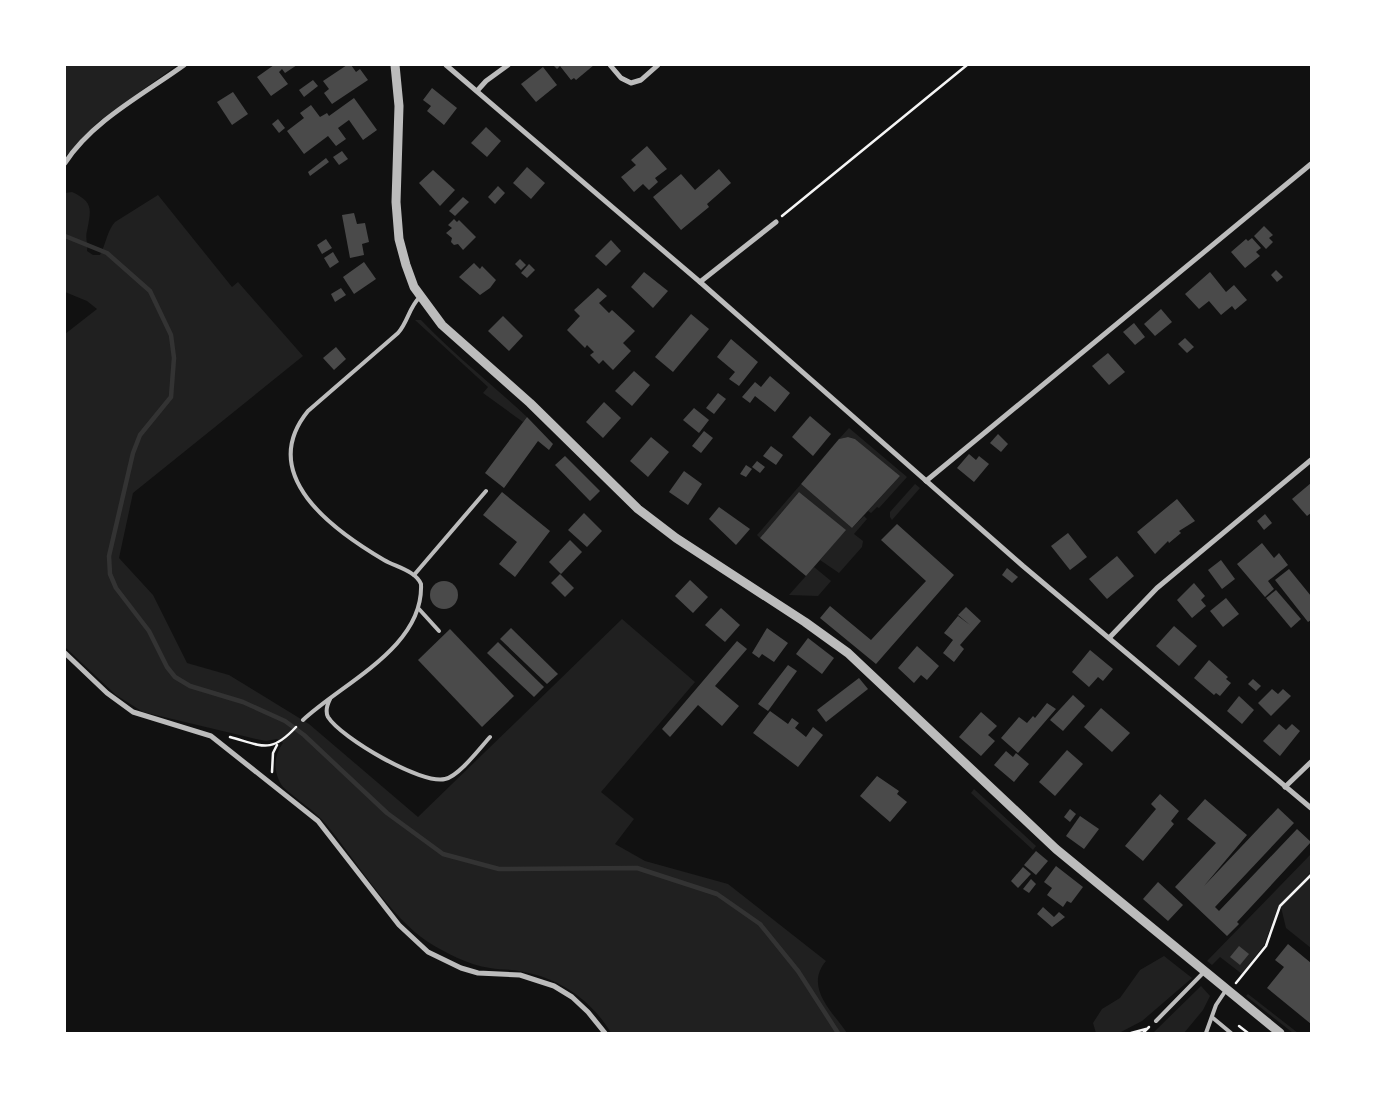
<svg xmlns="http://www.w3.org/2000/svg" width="1376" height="1098" font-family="'DM Sans',sans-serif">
<rect width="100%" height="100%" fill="#111"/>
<g fill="#202020">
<polygon points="65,65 177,65 98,122 65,157"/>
<path d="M72,192C94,202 91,210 87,231C85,237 88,245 87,251L93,255H100C106,244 107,231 115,222L158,195L232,287L238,282L303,356L133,493L119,558L153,595L187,663L229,675L309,724L418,817L622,619L695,682L601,792L634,819L615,844L645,861L728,884L826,961C804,987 832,1011 847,1033H611C592,1001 561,979 524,972C513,969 501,970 490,968C468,965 446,953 428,942C391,918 354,858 326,824C314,810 297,800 283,787C273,773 273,756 283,743L277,739L266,741L256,739L143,712L116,695L65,647V334L97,309L87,301L65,292V193Z"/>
<path d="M415,320H421C454,355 492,384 527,417L523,422L483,393L488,387Z"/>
<polygon points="849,428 907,477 879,508 877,507 871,513 868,511 900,476 855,439 848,437 839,439"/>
<polygon points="801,484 852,528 864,516 867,519 854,534 863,541 862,547 839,573 820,560 845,530 799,492 760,538 757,535"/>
<polygon points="915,484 920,488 892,520 890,517 890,512"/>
<polygon points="814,567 831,581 818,596 789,595"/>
<polygon points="974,789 1036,846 1033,850 971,793"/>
<polygon points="1311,854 1311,872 1279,905 1264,945 1242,974 1220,957 1212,965 1207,961"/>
<polygon points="1311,877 1311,948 1286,928 1281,907"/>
<polygon points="1164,956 1192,978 1142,1021 1119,1033 1096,1033 1093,1023 1102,1009 1120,998 1140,970"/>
<polygon points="1201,986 1210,996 1203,1010 1184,1033 1153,1033"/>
<polygon points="1248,994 1298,1033 1293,1033 1246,996"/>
</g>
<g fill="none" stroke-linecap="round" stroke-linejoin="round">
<polyline stroke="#333" stroke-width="4.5" points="65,236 107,253 150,291 171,335 174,358 171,397 140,435 133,453 109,556 110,574 116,588 149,631 167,667 175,677 190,686 243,702 285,721 304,735 387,813 443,854 499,869 637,868 717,894 760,924 798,971 838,1033"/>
</g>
<g fill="#4a4a4a">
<polygon points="274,65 297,65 285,73 282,69 279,72 288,84 271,96 257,77"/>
<polygon points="347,65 351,65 356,72 360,69 368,80 332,104 324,93 329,89 323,81"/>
<polygon points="553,65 594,65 576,80 574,78 571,80 560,66 557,69"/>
<polygon points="543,67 557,85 536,102 521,84"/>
<polygon points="313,80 318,86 304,97 299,90"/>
<polygon points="432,88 457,108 444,125 427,111 431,106 423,100"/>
<polygon points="233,92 248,114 232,125 217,102"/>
<polygon points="354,98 377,130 363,140 349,120 338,128 346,139 336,146 328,136 304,154 287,131 304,118 300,113 311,105 320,117 327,113 329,116"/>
<polygon points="278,119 285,128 279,133 272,124"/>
<polygon points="486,127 501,141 487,157 471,143"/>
<polygon points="647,146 667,169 655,178 658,182 649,190 643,184 634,192 621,177 636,165 631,160"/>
<polygon points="342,151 348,159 339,165 333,157"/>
<polygon points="326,158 329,162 310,176 308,172"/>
<polygon points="527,167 545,183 531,199 513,183"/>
<polygon points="719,169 731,183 707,204 709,207 681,230 653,197 681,174 695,190"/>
<polygon points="433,170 455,190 440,206 419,183"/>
<polygon points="498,186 505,193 495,204 488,197"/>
<polygon points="463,197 469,202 455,216 449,211"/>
<polygon points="354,213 357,224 365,223 369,242 362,244 364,255 350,258 342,215"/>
<polygon points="454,219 457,222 459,220 476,237 463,250 458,244 454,245 451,242 452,238 446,233 452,228 448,225"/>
<polygon points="1264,226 1273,235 1269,238 1273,242 1266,249 1254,236"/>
<polygon points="1252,238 1261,248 1256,252 1260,256 1245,268 1231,252 1246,239 1248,241"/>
<polygon points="326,239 332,248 322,254 317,245"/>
<polygon points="611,240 621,251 606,266 595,256"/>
<polygon points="333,252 339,262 330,268 324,258"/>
<polygon points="520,259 526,265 521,270 515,264"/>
<polygon points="364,262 376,279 354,294 343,277"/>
<polygon points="474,263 480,269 482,266 496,280 490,288 480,295 459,277"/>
<polygon points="529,264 535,270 527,278 521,273"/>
<polygon points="1276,270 1283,277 1277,282 1271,275"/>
<polygon points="644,272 668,291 653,308 631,287"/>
<polygon points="1210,272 1226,292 1234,285 1247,300 1235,310 1232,306 1221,315 1209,301 1199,309 1185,294"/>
<polygon points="341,288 346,295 335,302 331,294"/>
<polygon points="598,288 607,296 599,303 609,313 612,310 635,331 623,343 631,351 613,370 603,360 599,364 590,355 594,352 587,345 585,348 567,330 580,316 574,310"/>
<polygon points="1161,309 1172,322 1155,336 1144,324"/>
<polygon points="691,314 709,329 673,372 655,357"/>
<polygon points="503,316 523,336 509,351 488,331"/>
<polygon points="1134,323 1145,337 1135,345 1123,332"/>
<polygon points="1185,338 1194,347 1187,353 1178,344"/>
<polygon points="731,339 758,362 739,386 729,379 735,372 717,357"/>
<polygon points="336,347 346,359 334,370 323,358"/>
<polygon points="1108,353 1125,372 1109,385 1092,366"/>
<polygon points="634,371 650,385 632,406 615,391"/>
<polygon points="770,376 790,393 775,412 755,396 750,403 742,397 755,382 761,387"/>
<polygon points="718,393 726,399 714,414 706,408"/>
<polygon points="604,402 621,418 603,438 586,422"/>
<polygon points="694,408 709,420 699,433 683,420"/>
<polygon points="810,416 831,434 813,456 792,437"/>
<polygon points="527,417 553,444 549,450 538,441 504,488 485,473"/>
<polygon points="704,431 713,438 701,453 692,446"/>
<polygon points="998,434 1008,444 1001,452 990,443"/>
<polygon points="651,437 669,452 648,477 630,461"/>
<polygon points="848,437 855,439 900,476 852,528 801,484 839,439"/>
<polygon points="771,446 783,455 776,465 763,456"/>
<polygon points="969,454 976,460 979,456 989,464 974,482 957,468"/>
<polygon points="565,456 600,491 590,501 555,465"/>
<polygon points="757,461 765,467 760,473 752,467"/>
<polygon points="746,465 752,469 746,477 740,474"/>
<polygon points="684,471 702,484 688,505 669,492"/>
<polygon points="1311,483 1311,513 1307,516 1292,499"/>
<polygon points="502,492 550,531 515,577 499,564 517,542 483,515"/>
<polygon points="799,492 846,530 806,576 760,538"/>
<polygon points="1177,499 1195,521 1179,531 1181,533 1169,543 1168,541 1155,554 1137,532"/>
<polygon points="719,507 750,529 736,545 709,519"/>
<polygon points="584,513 602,531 587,547 568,530"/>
<polygon points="1265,514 1272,523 1264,530 1257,521"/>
<polygon points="897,524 954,575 876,664 820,618 830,606 871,640 926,581 881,540"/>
<polygon points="1068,533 1087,557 1070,570 1051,546"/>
<polygon points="570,540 582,552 561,574 549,562"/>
<polygon points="1262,543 1274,558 1279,553 1288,565 1268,581 1274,589 1265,597 1237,564"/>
<polygon points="1117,556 1134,576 1107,599 1089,579"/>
<polygon points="1221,560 1235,579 1222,589 1208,570"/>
<polygon points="1007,568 1018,577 1012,583 1002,575"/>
<polygon points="1289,569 1311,596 1311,620 1308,622 1275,580"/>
<polygon points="560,574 574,588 565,597 551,583"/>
<polygon points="690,580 708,597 693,613 675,596"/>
<circle cx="444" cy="595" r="14"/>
<polygon points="1194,583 1205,596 1201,600 1206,606 1192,618 1177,600"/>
<polygon points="1276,590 1301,619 1291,628 1266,598"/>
<polygon points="1226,598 1239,614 1223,627 1210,611"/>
<polygon points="966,607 981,621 960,645 964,649 954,662 943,653 953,640 944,633 958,616 970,625 958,615"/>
<polygon points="721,608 740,625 725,642 705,625"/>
<polygon points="1174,626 1197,646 1179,666 1156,646"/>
<polygon points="511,628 558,674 547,684 500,639"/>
<polygon points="767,628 788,643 774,662 762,654 759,658 752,653"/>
<polygon points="450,629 514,696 482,727 418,660"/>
<polygon points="808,638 834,658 822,674 796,654"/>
<polygon points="737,641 747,649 715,686 739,706 722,726 698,705 670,737 662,729"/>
<polygon points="498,642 544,687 534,697 487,653"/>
<polygon points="917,646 939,666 927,680 921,675 914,683 898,668"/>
<polygon points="1090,650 1113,669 1103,681 1098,677 1089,687 1072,672"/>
<polygon points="1209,660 1228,677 1226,679 1231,683 1220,696 1216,693 1214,695 1194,678"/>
<polygon points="788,665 797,671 768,711 758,704"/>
<polygon points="859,678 868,689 826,722 817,710"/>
<polygon points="1253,679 1261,686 1256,691 1248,684"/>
<polygon points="1272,689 1278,694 1283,689 1291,696 1271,716 1258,703"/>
<polygon points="1073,695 1085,706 1063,731 1050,720"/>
<polygon points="1239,696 1254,710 1242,724 1227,711"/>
<polygon points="1047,703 1056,709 1018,753 1001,738 1019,717 1027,723 1033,716 1035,718"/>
<polygon points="1101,708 1130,733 1112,752 1084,727"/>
<polygon points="770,711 788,724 792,718 799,723 795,728 806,737 813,727 823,735 798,767 753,733"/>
<polygon points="981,712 997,726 988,735 995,741 981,756 959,737"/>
<polygon points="1279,724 1286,730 1292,724 1300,731 1280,756 1263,741"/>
<polygon points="1067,750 1083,764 1055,796 1039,782"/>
<polygon points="1006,751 1013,757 1016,753 1029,764 1014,782 994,765"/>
<polygon points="877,776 899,791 897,794 907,802 890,822 860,796"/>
<polygon points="1160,794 1179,811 1171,821 1174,824 1143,861 1125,846 1156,809 1151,804"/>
<polygon points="1205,799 1247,835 1204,886 1278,808 1294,823 1215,907 1219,911 1297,829 1311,842 1237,922 1239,924 1227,936 1175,887 1216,843 1187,819"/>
<polygon points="1070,809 1076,814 1070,822 1064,817"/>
<polygon points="1080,816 1099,829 1084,849 1066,836"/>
<polygon points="1036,851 1048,861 1036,875 1024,865"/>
<polygon points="1056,866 1083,887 1071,903 1067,901 1063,907 1047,895 1052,888 1044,882"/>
<polygon points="1023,867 1031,874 1018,888 1011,881"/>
<polygon points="1031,879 1036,884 1029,893 1023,889"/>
<polygon points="1158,882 1183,905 1168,921 1143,899"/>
<polygon points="1043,907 1054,917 1059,912 1065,917 1052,927 1037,914"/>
<polygon points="1288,944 1311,963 1311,1024 1267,988 1284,967 1275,960"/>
<polygon points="1239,946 1249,954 1240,965 1230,957"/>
</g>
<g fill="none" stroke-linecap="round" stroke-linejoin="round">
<g stroke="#f5f5f5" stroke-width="2.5">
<polyline points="782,216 967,65"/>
<path d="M230,737C263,746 271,754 296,727"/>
<polyline points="272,772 273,753 277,745"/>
<polyline points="1236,983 1266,946 1280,906 1311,875"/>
<polyline points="1239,1026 1248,1033"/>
<polyline points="1131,1033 1146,1029"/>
<polyline points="1143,1033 1149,1027"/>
</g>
<g stroke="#bcbcbc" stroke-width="4">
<polyline points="414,575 486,491"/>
<polyline points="419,609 439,631"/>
<path d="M330,699C327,705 325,711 328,717C341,738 422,785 445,779C459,776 480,748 490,737"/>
<path d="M303,720C344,682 424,647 421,584C416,571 396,567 384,560C333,530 256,475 308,411L398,333C408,322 409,307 420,297"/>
<polyline points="1213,1018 1231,1033"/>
<polyline points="1156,1021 1204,972"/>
<polyline points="1206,1033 1216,1005 1226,990"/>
</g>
<g stroke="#bcbcbc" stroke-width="5">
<polyline points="446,65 700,282 1023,566 1311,808"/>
<polyline points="610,65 621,78 631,83 641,80 658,65"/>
<polyline points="477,91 486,81 508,65"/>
<path d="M65,163C92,121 144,94 184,65"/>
<polyline points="700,282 776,222"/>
<polyline points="926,481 1311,164"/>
<polyline points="1110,637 1157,588 1311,460"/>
<polyline points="65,653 107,693 133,712 211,736 318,821 399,925 428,952 461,968 478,973 520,975 554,986 572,997 588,1012 605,1033"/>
<polyline points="1285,787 1311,762"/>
</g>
<polyline stroke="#bcbcbc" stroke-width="9" points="395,65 399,106 396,202 399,239 406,265 414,287 442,325 530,403 638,509 676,538 805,622 848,653 1056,849 1280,1033"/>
</g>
<rect width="1376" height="1098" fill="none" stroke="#ffffff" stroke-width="132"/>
</svg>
